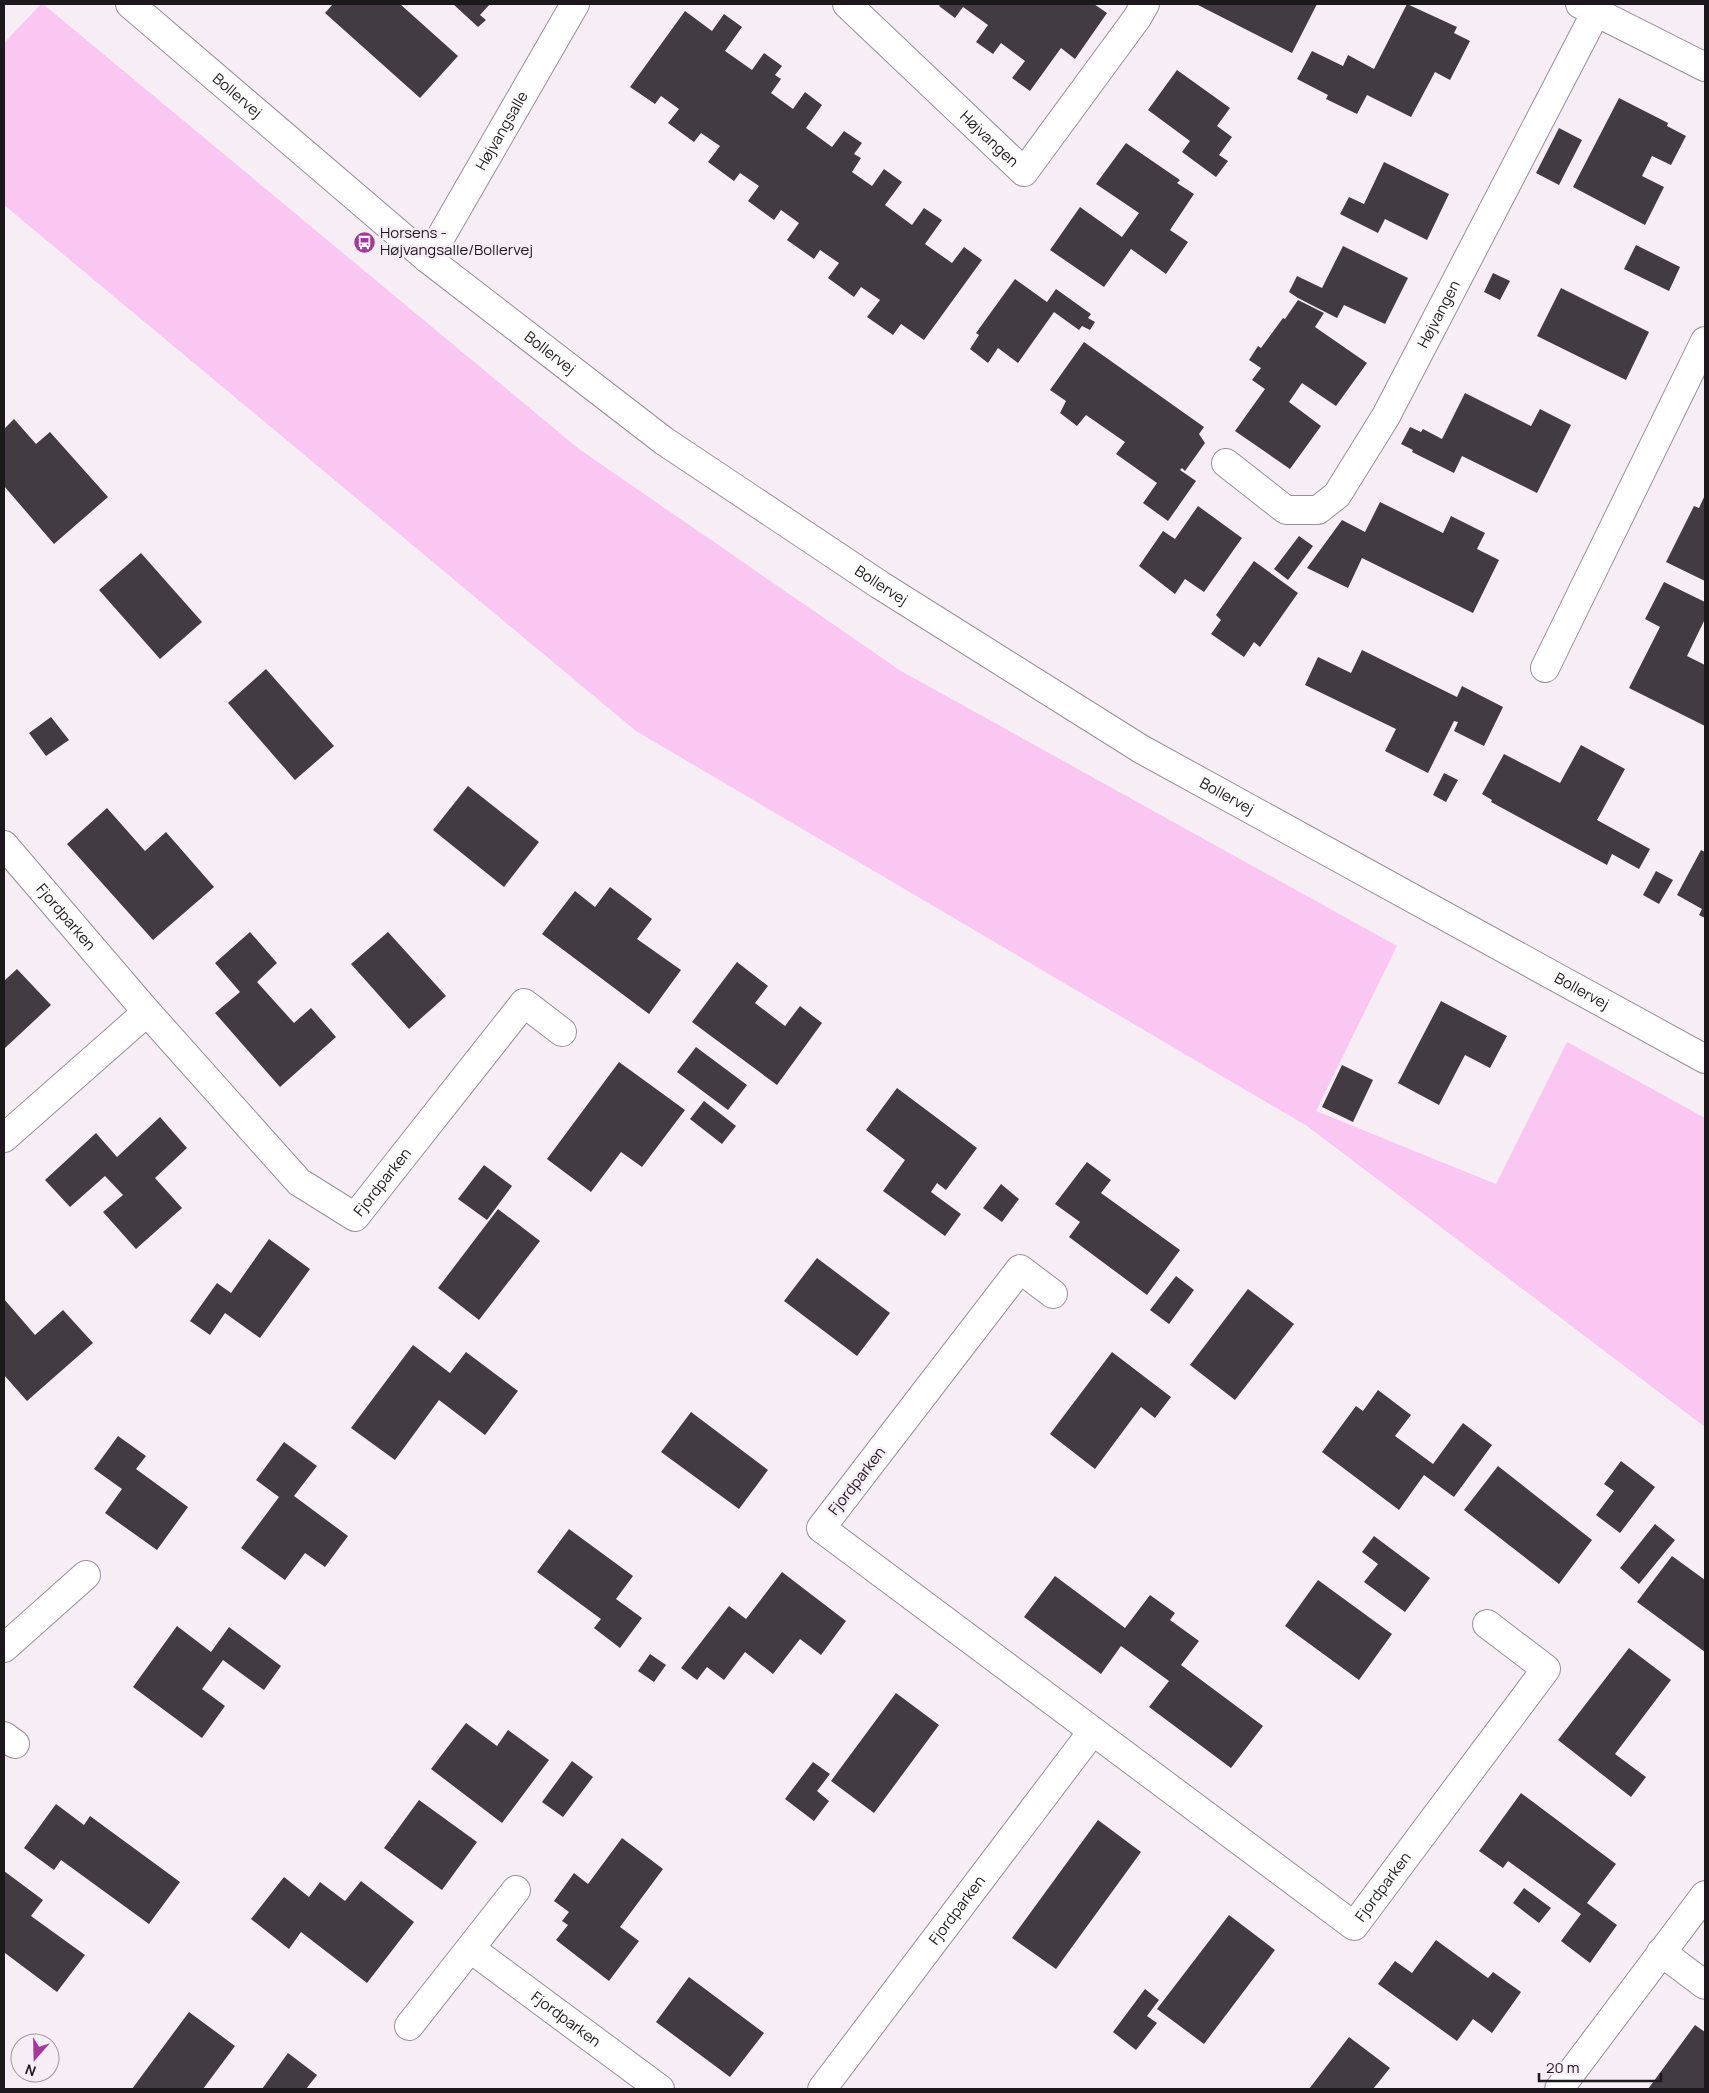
<svg xmlns="http://www.w3.org/2000/svg" width="1709" height="2093" font-family="Manrope,sans-serif">
<rect width="100%" height="100%" fill="#f7edf5"/>
<polygon fill="#f9c7f1" points="41,4 43,4 579,449 901,671 1397,946 1316,1111 1496,1184 1567,1042 1705,1118 1705,1427 1307,1126 636,731 4,205 4,43"/>
<g fill="#433b42">
<polygon points="333,4 400,4 458,56 420,98 325,13"/>
<polygon points="453,4 490,4 480,15 486,20 478,27"/>
<polygon points="941,4 1094,4 1107,13 1075,59 1061,48 1030,91 1012,78 1025,61 1001,43 993,54 976,42 988,25 963,7 955,18 939,6"/>
<polygon points="1199,4 1317,4 1292,53 1198,5"/>
<polygon points="1407,4 1457,27 1454,33 1470,41 1450,80 1435,72 1411,117 1367,95 1357,114 1326,99 1328,95 1297,79 1312,51 1343,66 1348,55 1374,69"/>
<polygon points="685,11 712,31 724,14 742,27 725,51 752,70 764,53 782,66 775,75 781,79 771,93 793,109 805,92 822,105 806,128 832,147 844,131 862,143 854,154 861,158 852,172 872,186 884,169 902,182 885,205 912,225 924,208 942,220 925,244 952,263 964,247 982,260 924,340 901,324 893,335 867,317 880,300 861,287 854,297 828,278 839,263 820,250 814,259 787,240 799,223 781,210 774,220 748,201 759,186 740,173 734,181 708,162 720,146 701,133 694,142 668,123 679,109 661,96 655,104 630,87"/>
<polygon points="1177,70 1230,108 1217,126 1232,137 1219,155 1228,161 1216,177 1182,152 1190,141 1148,110"/>
<polygon points="1619,98 1668,123 1667,126 1686,136 1671,165 1652,156 1642,176 1664,187 1645,225 1573,187"/>
<polygon points="1559,128 1582,140 1559,185 1536,173"/>
<polygon points="1126,143 1180,180 1177,183 1194,194 1170,230 1188,242 1166,274 1131,249 1104,287 1050,250 1080,207 1122,237 1139,213 1096,184"/>
<polygon points="1384,162 1449,194 1427,240 1385,219 1378,233 1340,214 1349,197 1364,204"/>
<polygon points="1636,245 1680,267 1669,291 1624,269"/>
<polygon points="1343,246 1408,278 1385,324 1344,305 1337,318 1298,298 1289,292 1297,276 1322,288"/>
<polygon points="1493,273 1510,281 1500,300 1484,292"/>
<polygon points="1015,279 1047,302 1056,289 1091,314 1088,318 1095,322 1090,330 1082,326 1079,330 1054,312 1018,363 998,348 988,363 970,349 979,335 976,333"/>
<polygon points="1561,288 1649,332 1626,380 1537,336"/>
<polygon points="1298,300 1324,313 1315,327 1367,363 1336,406 1302,383 1289,402 1321,426 1290,469 1235,431 1265,389 1252,380 1261,368 1249,360 1258,346 1261,348 1283,318 1285,319"/>
<polygon points="1084,342 1204,427 1199,434 1205,443 1185,471 1182,468 1180,470 1196,481 1168,521 1143,503 1157,483 1116,454 1125,442 1086,415 1077,426 1060,413 1066,401 1050,390"/>
<polygon points="1465,393 1531,426 1540,409 1571,425 1537,493 1462,456 1454,473 1412,452 1413,450 1401,444 1410,427 1421,432 1423,429 1442,439"/>
<polygon points="14,419 36,444 50,432 108,497 54,544 4,486 4,429"/>
<polygon points="1705,495 1705,581 1666,562 1694,506 1699,508"/>
<polygon points="1380,502 1443,533 1451,516 1485,533 1477,549 1499,560 1473,613 1362,558 1348,588 1307,568 1342,520 1365,532"/>
<polygon points="1198,506 1242,538 1204,592 1185,579 1175,594 1139,566 1163,531 1175,539"/>
<polygon points="1299,536 1313,546 1288,580 1274,569"/>
<polygon points="141,553 202,622 160,659 99,590"/>
<polygon points="1254,561 1298,593 1260,647 1254,642 1244,657 1211,634 1221,620 1216,615"/>
<polygon points="1664,582 1705,602 1705,619 1687,656 1705,665 1705,726 1629,688 1660,627 1645,619"/>
<polygon points="1362,650 1457,697 1462,686 1503,707 1484,746 1454,731 1458,722 1454,721 1428,773 1385,751 1396,729 1305,685 1318,657 1351,673"/>
<polygon points="266,669 334,746 295,780 228,703"/>
<polygon points="51,717 69,740 46,756 29,733"/>
<polygon points="1581,745 1625,769 1597,820 1650,849 1639,869 1612,854 1607,865 1491,802 1492,800 1482,794 1504,754 1560,783"/>
<polygon points="1444,773 1458,780 1446,802 1433,795"/>
<polygon points="468,786 539,842 504,887 433,830"/>
<polygon points="107,808 145,851 166,832 214,887 153,940 67,844"/>
<polygon points="1701,850 1705,852 1705,918 1699,915 1702,909 1677,895"/>
<polygon points="1656,871 1673,880 1659,904 1643,895"/>
<polygon points="610,887 652,919 637,939 681,970 649,1014 542,934 575,891 595,907"/>
<polygon points="250,932 277,963 257,982 294,1023 311,1008 336,1037 280,1087 215,1013 240,992 215,963"/>
<polygon points="388,932 446,996 409,1029 351,964"/>
<polygon points="737,962 768,986 755,1003 785,1026 800,1006 822,1023 777,1085 692,1022"/>
<polygon points="17,969 51,1005 4,1049 4,981"/>
<polygon points="1441,1001 1507,1036 1490,1068 1465,1055 1439,1105 1398,1083"/>
<polygon points="696,1047 747,1085 728,1110 677,1072"/>
<polygon points="619,1062 685,1110 642,1167 621,1152 591,1192 547,1159"/>
<polygon points="1342,1065 1373,1080 1353,1122 1322,1107"/>
<polygon points="897,1088 977,1148 946,1190 937,1183 931,1192 961,1214 945,1236 883,1191 905,1160 866,1130"/>
<polygon points="704,1101 736,1126 722,1144 690,1119"/>
<polygon points="160,1117 187,1148 155,1178 182,1208 136,1249 103,1212 123,1195 105,1176 70,1207 45,1180 96,1133 117,1157"/>
<polygon points="1087,1162 1111,1180 1101,1193 1180,1250 1147,1295 1069,1237 1080,1222 1055,1204"/>
<polygon points="484,1165 512,1186 487,1220 458,1199"/>
<polygon points="1001,1184 1019,1199 1002,1222 983,1208"/>
<polygon points="498,1209 540,1241 479,1320 438,1288"/>
<polygon points="269,1239 310,1269 260,1338 225,1313 210,1335 190,1321 217,1283 231,1293"/>
<polygon points="817,1258 890,1313 857,1356 784,1301"/>
<polygon points="1176,1276 1194,1290 1169,1324 1150,1310"/>
<polygon points="1248,1289 1294,1324 1235,1400 1190,1365"/>
<polygon points="4,1299 35,1335 63,1310 93,1343 27,1401 4,1375"/>
<polygon points="413,1345 450,1373 466,1352 518,1391 485,1435 439,1400 395,1460 351,1428"/>
<polygon points="1112,1352 1171,1397 1155,1418 1141,1407 1095,1469 1050,1434"/>
<polygon points="1378,1390 1411,1415 1395,1436 1433,1464 1463,1423 1492,1445 1454,1497 1424,1475 1399,1510 1322,1452 1356,1406 1363,1411"/>
<polygon points="691,1412 768,1470 739,1509 661,1452"/>
<polygon points="118,1436 146,1456 136,1469 188,1507 157,1550 105,1513 122,1489 94,1469"/>
<polygon points="284,1442 317,1466 294,1496 348,1536 325,1567 305,1553 285,1580 241,1548 279,1497 256,1480"/>
<polygon points="1621,1461 1655,1487 1620,1533 1596,1515 1614,1491 1604,1484"/>
<polygon points="1498,1466 1592,1540 1559,1584 1464,1510"/>
<polygon points="1655,1524 1675,1540 1639,1584 1620,1568"/>
<polygon points="569,1529 633,1576 616,1599 642,1618 620,1648 594,1628 601,1619 537,1572"/>
<polygon points="1374,1536 1430,1578 1405,1612 1364,1582 1378,1564 1362,1552"/>
<polygon points="1672,1556 1705,1580 1705,1652 1637,1602"/>
<polygon points="782,1572 846,1621 821,1655 800,1639 773,1674 745,1652 724,1680 707,1667 697,1680 681,1668 729,1606 746,1619"/>
<polygon points="1055,1576 1125,1628 1150,1595 1175,1613 1170,1620 1199,1641 1181,1665 1263,1726 1231,1768 1149,1707 1169,1681 1121,1646 1101,1674 1024,1617"/>
<polygon points="1318,1580 1392,1634 1359,1680 1285,1626"/>
<polygon points="177,1626 211,1652 229,1627 281,1666 264,1690 223,1660 202,1689 225,1706 202,1738 133,1687"/>
<polygon points="1629,1648 1671,1680 1615,1754 1646,1777 1631,1797 1558,1740"/>
<polygon points="650,1654 666,1665 654,1682 638,1671"/>
<polygon points="896,1693 939,1725 874,1813 831,1781"/>
<polygon points="466,1723 497,1746 508,1730 549,1760 502,1823 431,1769"/>
<polygon points="572,1761 593,1777 563,1817 542,1802"/>
<polygon points="813,1762 830,1774 817,1791 829,1801 814,1821 785,1799"/>
<polygon points="1521,1793 1616,1864 1587,1903 1617,1925 1590,1963 1561,1941 1581,1914 1508,1861 1503,1868 1479,1851"/>
<polygon points="419,1800 477,1842 442,1890 384,1848"/>
<polygon points="56,1804 84,1825 90,1816 180,1882 149,1924 61,1860 54,1870 24,1848"/>
<polygon points="1098,1820 1141,1852 1056,1969 1012,1938"/>
<polygon points="622,1838 663,1869 620,1927 639,1941 609,1981 556,1940 568,1925 562,1921 569,1912 554,1901 574,1873 588,1884"/>
<polygon points="4,1871 43,1900 31,1916 85,1955 57,1992 5,1953 4,1955"/>
<polygon points="284,1877 309,1897 320,1882 345,1901 361,1881 414,1922 367,1983 301,1932 289,1949 251,1919"/>
<polygon points="1524,1888 1551,1908 1539,1923 1513,1903"/>
<polygon points="1229,1915 1275,1950 1204,2044 1157,2009"/>
<polygon points="1436,1940 1488,1978 1493,1972 1521,1992 1492,2033 1473,2019 1457,2041 1378,1984 1395,1961 1412,1973"/>
<polygon points="689,1977 764,2033 730,2077 656,2022"/>
<polygon points="1145,1989 1159,2000 1147,2016 1157,2023 1136,2050 1113,2032"/>
<polygon points="189,2012 235,2046 203,2089 132,2089"/>
<polygon points="1695,2025 1705,2032 1705,2089 1648,2089"/>
<polygon points="1349,2037 1390,2068 1373,2089 1309,2089"/>
<polygon points="288,2053 317,2075 306,2089 262,2089"/>
</g>
<g fill="none" stroke-linecap="round" stroke-linejoin="round">
<defs>
<g id="minor">
<path id="s1" d="M847,4L1024,172L1137,18L1145,4"/>
<polyline points="1580,4 1705,67"/>
<path id="s2" d="M428,259L575,4"/>
<path id="s3" d="M1226,463L1286,510H1318L1337,495L1386,416L1596,12"/>
<polyline points="1545,668 1705,341"/>
<path id="s4" d="M4,845L147,1012"/>
<path id="s5" d="M4,1138L147,1012L299,1182L355,1217L524,1003L562,1032"/>
<path id="s6" d="M1053,1294L1020,1269L821,1528L1354,1926L1546,1669L1487,1624"/>
<polyline points="4,1648 86,1575"/>
<polyline points="4,1736 15,1744"/>
<path id="s7" d="M471,1949L660,2089"/>
<polyline points="1661,1952 1705,1985"/>
<polyline points="409,2026 516,1890"/>
<path id="s8" d="M822,2089L1092,1732"/>
<polyline points="1559,2089 1705,1895"/>
</g>
<g id="major">
<path id="s9" d="M130,4L428,259L664,441L880,585L1141,749L1705,1059"/>
</g>
</defs>
<use href="#minor" stroke="#988f97" stroke-width="30"/>
<use href="#major" stroke="#988f97" stroke-width="30"/>
<use href="#minor" stroke="#fff" stroke-width="28"/>
<use href="#major" stroke="#fff" stroke-width="28"/>
</g>
<defs>
<symbol id="bus-disc" viewBox="-11 -11 22 22"><circle r="9.5" fill="#a53999" stroke="#f7edf5"/><path d="M-5-6H5V4H4V6H2V4H-2V6H-4V4H-5ZM-3.5-4V0h7V-4ZM-3.5 1.2v1.5H-2V1.2ZM2 1.2v1.5H3.5V1.2Z" fill="#fff"/></symbol>
</defs>
<g fill-rule="evenodd">
<use href="#bus-disc" x="352" y="230" width="25" height="25"/>
</g>
<g text-anchor="middle" stroke-width="5" stroke-linejoin="round" paint-order="stroke">
<g font-size="15" fill="#1c181b" stroke="#f7edf5">
<text dy="5" stroke="none"><textPath href="#s9" startOffset="141">Bollervej</textPath></text>
<text dy="5" stroke="none"><textPath href="#s2" startOffset="148">Højvangsalle</textPath></text>
<text dy="5" stroke="none"><textPath href="#s1" startOffset="196">Højvangen</textPath></text>
<text dy="5" stroke="none"><textPath href="#s3" startOffset="340">Højvangen</textPath></text>
<text dy="5" stroke="none"><textPath href="#s9" startOffset="546">Bollervej</textPath></text>
<text dy="5" stroke="none"><textPath href="#s9" startOffset="951">Bollervej</textPath></text>
<text dy="5" stroke="none"><textPath href="#s9" startOffset="1356">Bollervej</textPath></text>
<text dy="5" stroke="none"><textPath href="#s4" startOffset="95">Fjordparken</textPath></text>
<text dy="5" stroke="none"><textPath href="#s9" startOffset="1761">Bollervej</textPath></text>
<text dy="5" stroke="none"><textPath href="#s5" startOffset="529">Fjordparken</textPath></text>
<text transform="translate(857 1481) rotate(-52)" y="5">Fjordparken</text>
<text dy="5" stroke="none"><textPath href="#s6" startOffset="1082">Fjordparken</textPath></text>
<text dy="5" stroke="none"><textPath href="#s8" startOffset="224">Fjordparken</textPath></text>
<text dy="5" stroke="none"><textPath href="#s7" startOffset="118">Fjordparken</textPath></text>
</g>
<g font-size="15" fill="#1c181b" stroke="#f7edf5" text-anchor="start">
<text x="380" y="238">Horsens -<tspan x="380" dy="17">Højvangsalle/Bollervej</tspan></text>
</g>
</g>
<rect width="1709" height="2093" fill="none" stroke="#1c181b" stroke-width="10"/>
<g transform="translate(35 2058) rotate(200)"><circle r="24" fill="#f7edf5" stroke="#9f989e"/>
<path d="M0-4L9 19L0 12L-9 19Z" fill="#a53999"/>
<text y="-8" font-size="14" font-weight="bold" text-anchor="middle" fill="#1c181b">N</text>
</g>
<path d="M1539 2073v8h122v-8" fill="none" stroke="#1c181b" stroke-width="2.5"/>
<text x="1546" y="2073" font-size="15" fill="#1c181b" stroke="#f7edf5" stroke-width="4" paint-order="stroke">20 m</text>
</svg>
